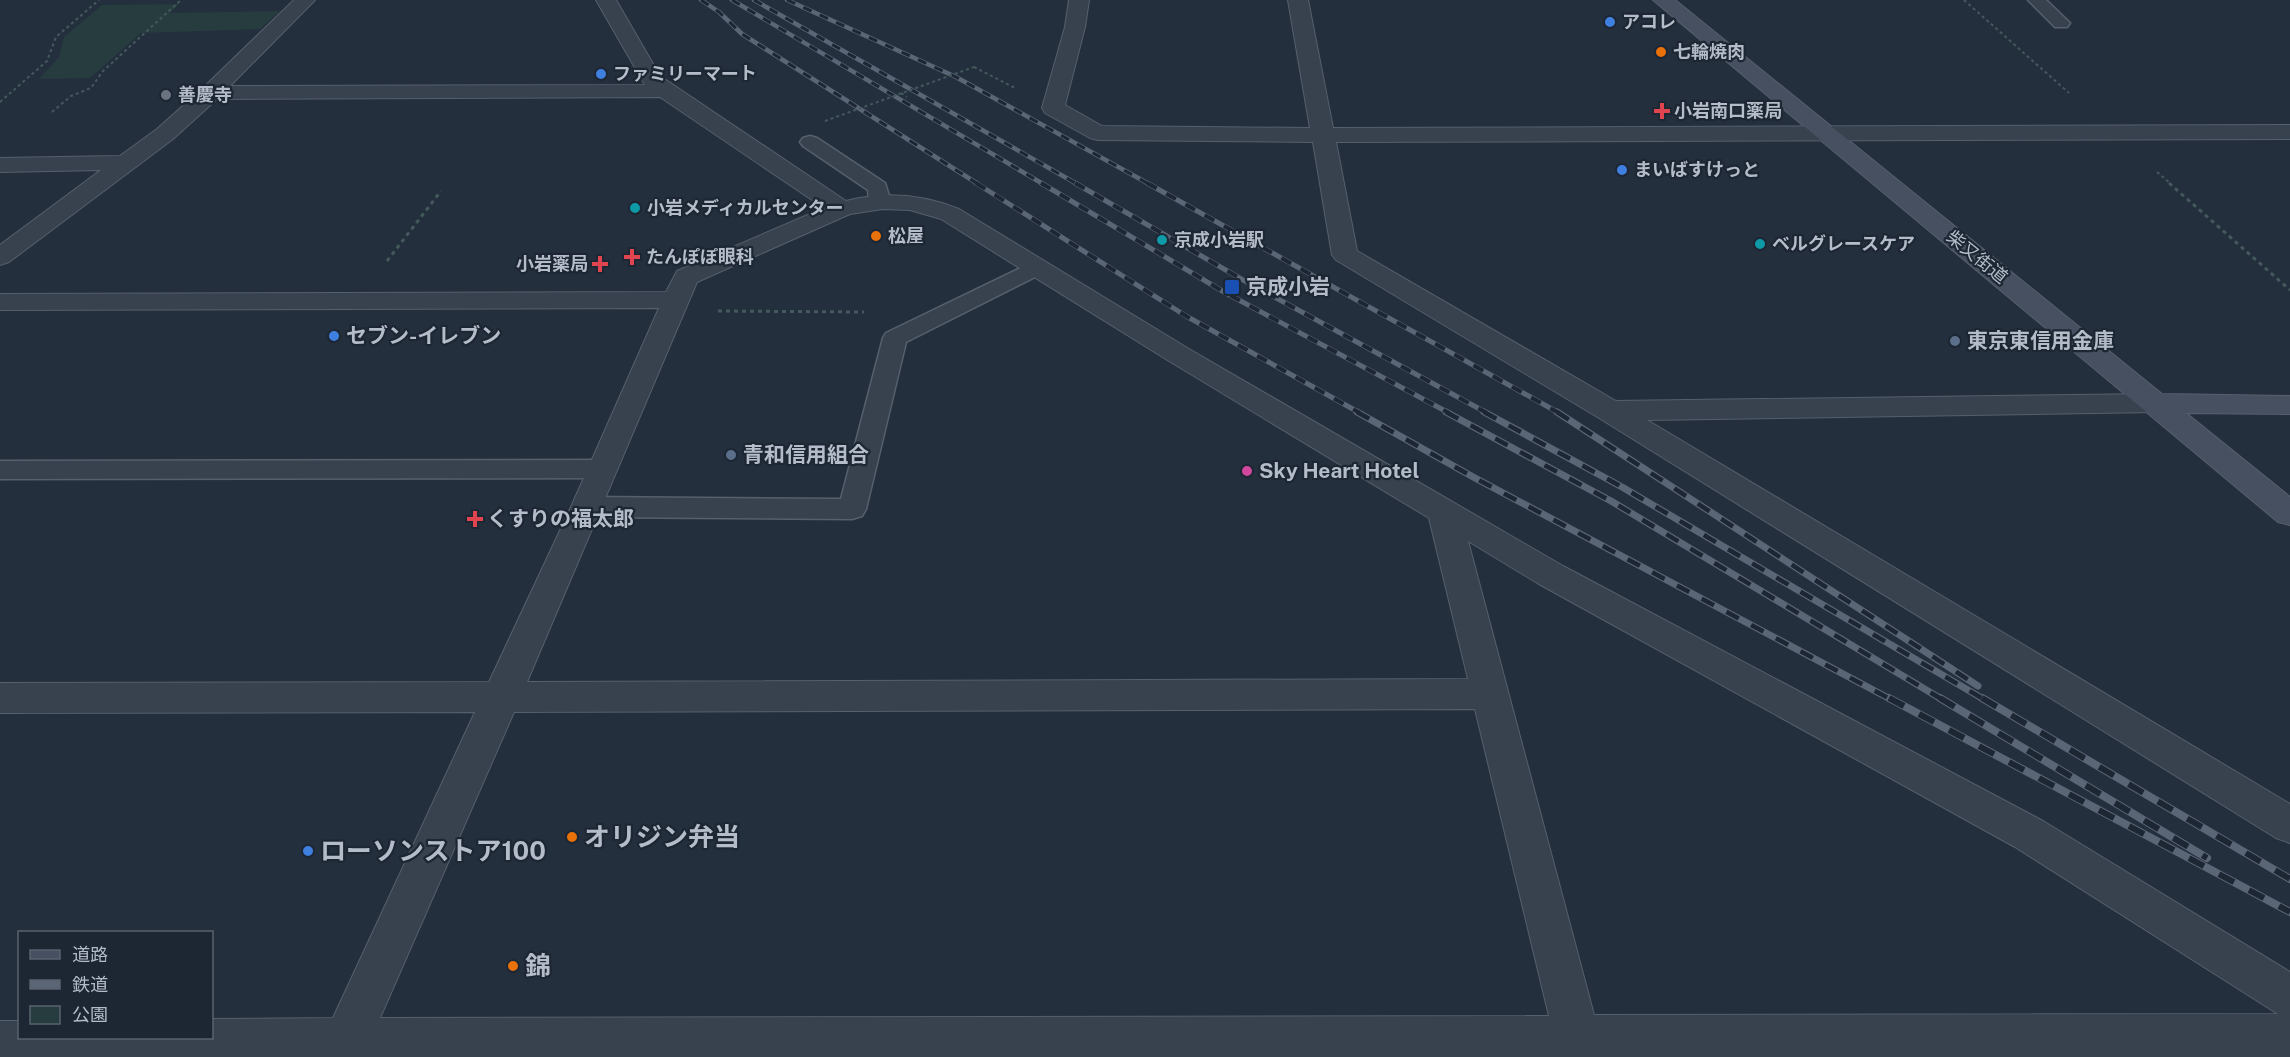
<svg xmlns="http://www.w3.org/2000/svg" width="2290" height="1057" font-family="'Public Sans','Noto Sans JP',sans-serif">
<rect width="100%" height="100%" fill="#242f3e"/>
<polygon fill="#263c3f" points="179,4 170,13 280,11 260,29 141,33 90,78 39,79 59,57 64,37 102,5"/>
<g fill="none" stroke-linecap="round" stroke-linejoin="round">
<defs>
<g id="lane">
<polygon points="2028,0 2046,0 2070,23 2067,27 2055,27"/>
<polygon points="810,136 817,138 885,183 891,202 887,206 880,208 873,206 869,202 868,190 803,146 800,142 803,138"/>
<polygon points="1035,261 1043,263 1046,268 1043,273 906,342 866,509 862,516 852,519 587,517 577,514 573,507 577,500 587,497 841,499 883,338 886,333"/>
<polygon points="603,460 613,463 617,469 613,475 603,478 0,479 0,461"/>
</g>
<g id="street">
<path d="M294,0H315L230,86L645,85L596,0H616L660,76L846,201C885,191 921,194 959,209L1189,349L1563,566L2043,821L2290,972V1057H0V1021H20V1038H212V1019L333,1018L475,712L0,713V683L489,682L571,507L659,308L0,310V294L666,292L677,271L824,208L660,97L217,99L173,139L9,262L0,265V245L101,170L0,172V158L120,156L157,129L203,88ZM883,209L910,210L941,219L1169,361L1429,518L1468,679L527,682L697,282L850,214ZM1468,541L1539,584L2015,847L2278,1014L1594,1015ZM1475,709L1549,1016L380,1018L514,712Z"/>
<polygon points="1069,0 1089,0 1085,27 1065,105 1102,126 1310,128 1288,0 1308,0 1333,128 2290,125 2290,139 1336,142 1357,251 1616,401 2155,394 2166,396 2170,403 2166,410 2155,412 1647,420 2290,804 2290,843 2276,838 1599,418 1336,260 1332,255 1313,142 1098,140 1090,138 1045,113 1042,108 1065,27"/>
</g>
<polygon id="secondary" points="1653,0 1675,0 2162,394 2290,396 2290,414 2186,413 2290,497 2290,525 2278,522"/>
</defs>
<use href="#lane" stroke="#565f6c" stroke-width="3"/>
<use href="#street" stroke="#565f6c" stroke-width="2"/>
<use href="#secondary" stroke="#565f6c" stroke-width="2"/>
<g stroke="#44595c" stroke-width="2" stroke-dasharray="3 3" stroke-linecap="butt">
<polyline points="1964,0 2069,93"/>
<polyline points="974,67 1015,88"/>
<polyline points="901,93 907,97"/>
<polyline points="0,102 47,61 56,37 99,0"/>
<polyline points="52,112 71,96 91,88 103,71 181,0"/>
<polyline points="2157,172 2171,184"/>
</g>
<g stroke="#44595c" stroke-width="3" stroke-dasharray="4 4" stroke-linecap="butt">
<polyline points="2169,183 2290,290"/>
<polyline points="387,261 441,191"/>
<polyline points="718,311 864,312"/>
</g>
<use href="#lane" fill="#38414e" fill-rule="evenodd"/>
<use href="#street" fill="#38414e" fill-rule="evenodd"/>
<use href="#secondary" fill="#465061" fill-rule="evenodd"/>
<defs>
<g id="rail-far3">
<polyline points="701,0 719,12 742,34 978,184"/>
<polyline points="732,0 1043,184"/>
<polyline points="754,0 1077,184"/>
<polyline points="787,0 956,77 1149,184"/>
</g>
<g id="rail-far2">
<polyline points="976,183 1186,316 1360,413"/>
<polyline points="1041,183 1224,292 1449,413"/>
<polyline points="1075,183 1243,280 1487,413"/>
<polyline points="1147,183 1559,413"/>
</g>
<g id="rail-far1">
<polyline points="1357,412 1475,478 1892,700"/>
<polyline points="1446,412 1611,501 1943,700"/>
<polyline points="1484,412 1622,487 1985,700"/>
<polyline points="1557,412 1978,686"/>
</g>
<g id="rail">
<polyline points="1889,698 2290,912"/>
<polyline points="1940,698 2207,858"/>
<polyline points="1982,698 2290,879"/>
</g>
</defs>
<use href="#rail-far3" stroke="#5a6575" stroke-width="4.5"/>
<use href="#rail-far2" stroke="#5a6575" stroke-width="5"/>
<use href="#rail-far1" stroke="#5a6575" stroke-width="7"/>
<use href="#rail" stroke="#5a6575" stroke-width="8"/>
<use href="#rail-far3" stroke="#1d2633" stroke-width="3" stroke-dasharray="9" stroke-linecap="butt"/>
<use href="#rail-far2" stroke="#1d2633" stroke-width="4" stroke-dasharray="11" stroke-linecap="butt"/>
<use href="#rail-far1" stroke="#1d2633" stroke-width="4.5" stroke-dasharray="14" stroke-linecap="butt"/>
<use href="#rail" stroke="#1d2633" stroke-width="6" stroke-dasharray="17" stroke-linecap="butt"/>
<polyline stroke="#44595c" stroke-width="2" stroke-dasharray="3 3" stroke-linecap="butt" points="825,121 974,67"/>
</g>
<g fill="#3f7fe0" stroke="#1d2633" stroke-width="2">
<circle cx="1610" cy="22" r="6"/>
<circle cx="601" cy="74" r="6"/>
<circle cx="1622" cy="170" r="6"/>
<circle cx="334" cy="336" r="6"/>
<circle cx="308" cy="851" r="6"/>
</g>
<g fill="#e8710a" stroke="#1d2633" stroke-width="2">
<circle cx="1661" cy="52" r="6"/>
<circle cx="876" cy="236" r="6"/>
<circle cx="572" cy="837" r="6"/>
<circle cx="513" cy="966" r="6"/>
</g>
<circle fill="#6b7280" stroke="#1d2633" stroke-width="2" cx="166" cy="95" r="6"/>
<g fill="#e0444e" stroke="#1d2633" stroke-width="2">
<path d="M1659 102h6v6h6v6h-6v6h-6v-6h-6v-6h6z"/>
<path d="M629 248h6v6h6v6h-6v6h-6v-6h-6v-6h6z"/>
<path d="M597 255h6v6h6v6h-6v6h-6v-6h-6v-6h6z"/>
<path d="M472 510h6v6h6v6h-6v6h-6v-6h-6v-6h6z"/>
</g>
<g fill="#0f9aa8" stroke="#1d2633" stroke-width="2">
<circle cx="635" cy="208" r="6"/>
<circle cx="1162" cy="240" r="6"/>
<circle cx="1760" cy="244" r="6"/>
</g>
<rect fill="#1a4fb4" stroke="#1d2633" stroke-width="2" x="1224" y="279" width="16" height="16" rx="3"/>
<g fill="#5c6f8a" stroke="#1d2633" stroke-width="2">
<circle cx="1955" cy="341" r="6"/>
<circle cx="731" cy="455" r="6"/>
</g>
<circle fill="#d1479c" stroke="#1d2633" stroke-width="2" cx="1247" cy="471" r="6"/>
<g text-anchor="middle" stroke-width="4.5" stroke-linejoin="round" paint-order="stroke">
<g font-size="18" font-weight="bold" fill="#b4bcc9" stroke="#1d2633" text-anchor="start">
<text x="1622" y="28">アコレ</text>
<text x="1673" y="58">七輪焼肉</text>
<text x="613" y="80">ファミリーマート</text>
<text x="178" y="101">善慶寺</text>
<text x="1674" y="117">小岩南口薬局</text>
<text x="1634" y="176">まいばすけっと</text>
<text x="647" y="214">小岩メディカルセンター</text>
<text x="888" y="242">松屋</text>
<text x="1174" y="246">京成小岩駅</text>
<text x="1772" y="250">ベルグレースケア</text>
<text x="646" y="263">たんぽぽ眼科</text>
<text x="588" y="270" text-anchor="end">小岩薬局</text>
</g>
<g font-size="18" fill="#b4bcc9" stroke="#1d2633">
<text transform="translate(1977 257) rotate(39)" y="6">柴又街道</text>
</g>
<g font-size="21" font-weight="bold" fill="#b4bcc9" stroke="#1d2633" text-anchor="start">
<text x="1246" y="294">京成小岩</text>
<text x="346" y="343">セブン-イレブン</text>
<text x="1967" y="348">東京東信用金庫</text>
<text x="743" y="462">青和信用組合</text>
<text x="1259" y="478">Sky Heart Hotel</text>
<text x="487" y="526">くすりの福太郎</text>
</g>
<g font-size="26" font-weight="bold" fill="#b4bcc9" stroke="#1d2633" text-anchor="start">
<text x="584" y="846">オリジン弁当</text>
<text x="320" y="860">ローソンストア100</text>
<text x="525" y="975">錦</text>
</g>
</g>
<rect x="18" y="931" width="195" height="108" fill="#1d2633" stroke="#59626f" stroke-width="1.5"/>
<rect x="30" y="950" width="30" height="9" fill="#465061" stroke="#59626f" stroke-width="1.5"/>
<text x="72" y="961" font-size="18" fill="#b4bcc9">道路</text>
<rect x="30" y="980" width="30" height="9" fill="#5a6575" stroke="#59626f" stroke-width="1.5"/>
<text x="72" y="991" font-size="18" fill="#b4bcc9">鉄道</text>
<rect x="30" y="1006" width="30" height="18" fill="#263c3f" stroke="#59626f" stroke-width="1.5"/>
<text x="72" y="1021" font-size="18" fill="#b4bcc9">公園</text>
</svg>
